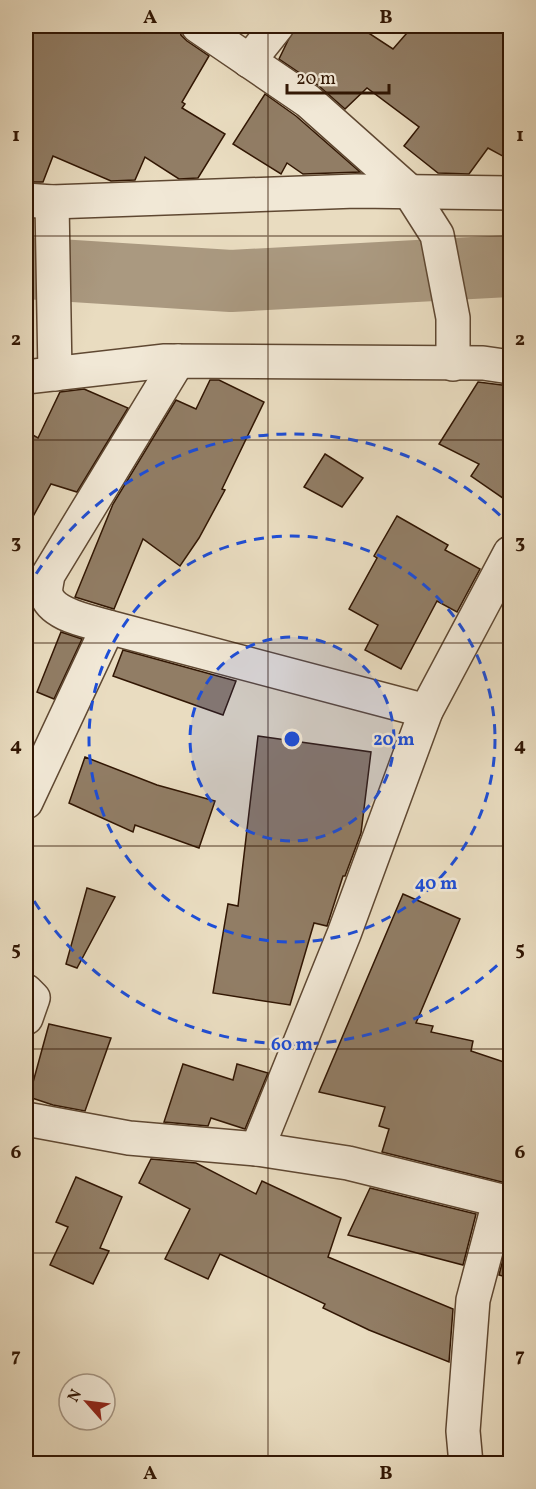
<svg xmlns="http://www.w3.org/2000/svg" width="536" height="1489" font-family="Vollkorn,serif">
<rect width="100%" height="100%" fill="#e9dcc0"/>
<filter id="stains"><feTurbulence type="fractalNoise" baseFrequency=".00333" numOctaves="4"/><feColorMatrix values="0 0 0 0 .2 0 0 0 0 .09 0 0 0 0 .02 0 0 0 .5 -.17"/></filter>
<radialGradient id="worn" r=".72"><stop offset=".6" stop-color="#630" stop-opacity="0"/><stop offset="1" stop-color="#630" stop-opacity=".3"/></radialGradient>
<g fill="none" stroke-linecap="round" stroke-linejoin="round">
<polyline stroke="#aa9980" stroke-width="62" points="26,268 231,281 510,266"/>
</g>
<g fill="#917d65" stroke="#311603" stroke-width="1.5">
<polygon points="26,26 179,26 181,35 187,41 209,56 182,102 185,104 182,108 225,134 198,178 179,179 145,157 135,180 111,181 53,156 43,182 26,182"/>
<polygon points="295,26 358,26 393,49 413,26 510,26 510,160 488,148 469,174 438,173 404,146 419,127 367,88 345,109 319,86 279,59"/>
<polygon points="265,94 296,116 360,172 303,174 287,163 281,174 233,144"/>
<polygon points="210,380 219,380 264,402 222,489 225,490 199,538 180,566 143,539 114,609 75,597 113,504 176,400 196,409"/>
<polygon points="478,382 510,386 510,503 471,476 479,464 439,444"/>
<polygon points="84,389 128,408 77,492 51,484 26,529 26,431 38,438 60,392"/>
<polygon points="325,454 363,478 342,507 304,487"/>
<polygon points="397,516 448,545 445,550 480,569 457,612 437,601 401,669 365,650 378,625 349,609 377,558 374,556"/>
<polygon points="61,632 82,639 54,699 37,692"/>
<polygon points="123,650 236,681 223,715 113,676"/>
<polygon points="258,736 371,752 361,833 345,876 343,876 327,926 314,923 290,1005 213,993 228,904 238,906"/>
<polygon points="85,757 157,785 215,801 199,848 135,825 133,832 69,803"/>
<polygon points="87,888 115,897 77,968 66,964"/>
<polygon points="403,894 460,919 416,1023 433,1026 431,1032 473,1041 471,1051 510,1064 510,1184 382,1152 389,1129 379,1126 385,1107 319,1092"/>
<polygon points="49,1024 111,1038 85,1111 53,1105 29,1097"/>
<polygon points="183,1064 233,1080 237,1064 268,1073 245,1129 211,1118 208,1126 164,1122"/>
<polygon points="151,1159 196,1163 256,1194 262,1181 341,1218 328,1257 453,1309 449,1362 369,1330 323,1308 325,1304 220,1254 208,1279 165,1259 190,1209 139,1183"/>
<polygon points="76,1177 122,1197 100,1248 109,1251 93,1284 50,1265 68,1227 56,1222"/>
<polygon points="370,1188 476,1214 463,1265 348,1235"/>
<polygon points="510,1232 510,1278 499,1275"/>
</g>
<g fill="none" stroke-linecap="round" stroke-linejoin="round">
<defs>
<g id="minor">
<polyline points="198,26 308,101 409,191 437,235 453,318 453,364"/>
<polyline points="249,61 277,26"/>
<polyline points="26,200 52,202 356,191 510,193"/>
<polyline points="52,202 55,374"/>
<path d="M178,361L48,575C47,581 45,589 46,594C52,616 90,621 108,627L426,711"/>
<polyline points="26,377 165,361 483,363 510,367"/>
<polyline points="26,802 108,627"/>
<polyline points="26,991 33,998 26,1018"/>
<polyline points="26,1119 129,1138 257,1149 348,1163 510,1203"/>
<polyline points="257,1149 344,934 426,711 510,553"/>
<polyline points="466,1464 463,1431 473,1300 499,1202"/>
</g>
</defs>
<use href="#minor" stroke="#5f4832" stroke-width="36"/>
<use href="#minor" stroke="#f1e8d6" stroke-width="33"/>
</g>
<path fill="none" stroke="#311603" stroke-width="1.5" stroke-opacity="0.55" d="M268,26V1464M26,236H510M26,440H510M26,643H510M26,846H510M26,1049H510M26,1253H510"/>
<circle cx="292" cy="739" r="102" fill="#1d4ed8" fill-opacity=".12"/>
<g fill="none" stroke="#1d4ed8" stroke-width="3" stroke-dasharray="10 8">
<circle cx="292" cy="739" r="102"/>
<circle cx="292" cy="739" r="203"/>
<path d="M510 953A305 305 0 0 1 27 889M27 589A305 305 0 0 1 510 525"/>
</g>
<circle cx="292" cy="739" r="9" fill="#1d4ed8" stroke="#f1e8d6" stroke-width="3"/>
<g font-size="18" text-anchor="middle" font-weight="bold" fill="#1d4ed8" stroke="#f1e8d6" stroke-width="5" stroke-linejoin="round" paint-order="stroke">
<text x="394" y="745">20 m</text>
<text x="436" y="889">40 m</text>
<text x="292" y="1050">60 m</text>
</g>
<rect width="536" height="1489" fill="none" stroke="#e9dcc0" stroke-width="66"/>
<g transform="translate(87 1402) rotate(298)"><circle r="28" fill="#f1e8d6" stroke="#a49482" stroke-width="1.5"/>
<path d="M0-4.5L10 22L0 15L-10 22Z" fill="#8f2418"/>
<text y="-9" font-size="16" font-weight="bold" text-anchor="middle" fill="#311603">N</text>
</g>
<path d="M287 84v9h102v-9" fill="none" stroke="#311603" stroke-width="3"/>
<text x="296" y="84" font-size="18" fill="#311603" stroke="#f1e8d6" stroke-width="4.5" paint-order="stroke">20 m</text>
<rect x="33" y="33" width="470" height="1423" fill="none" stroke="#311603" stroke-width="2"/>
<g font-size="20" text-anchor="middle" font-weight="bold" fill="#311603">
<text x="150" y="23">A</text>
<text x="386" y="23">B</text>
<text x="16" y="141">1</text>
<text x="520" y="141">1</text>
<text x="16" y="345">2</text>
<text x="520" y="345">2</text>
<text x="16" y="548">3</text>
<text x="520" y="548">3</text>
<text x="16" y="751">4</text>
<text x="520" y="751">4</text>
<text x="16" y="955">5</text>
<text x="520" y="955">5</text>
<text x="16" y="1158">6</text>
<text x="520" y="1158">6</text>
<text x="16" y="1361">7</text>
<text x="520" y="1361">7</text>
<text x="150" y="1479">A</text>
<text x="386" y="1479">B</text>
</g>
<rect width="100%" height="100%" filter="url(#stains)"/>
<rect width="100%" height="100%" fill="url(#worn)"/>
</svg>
